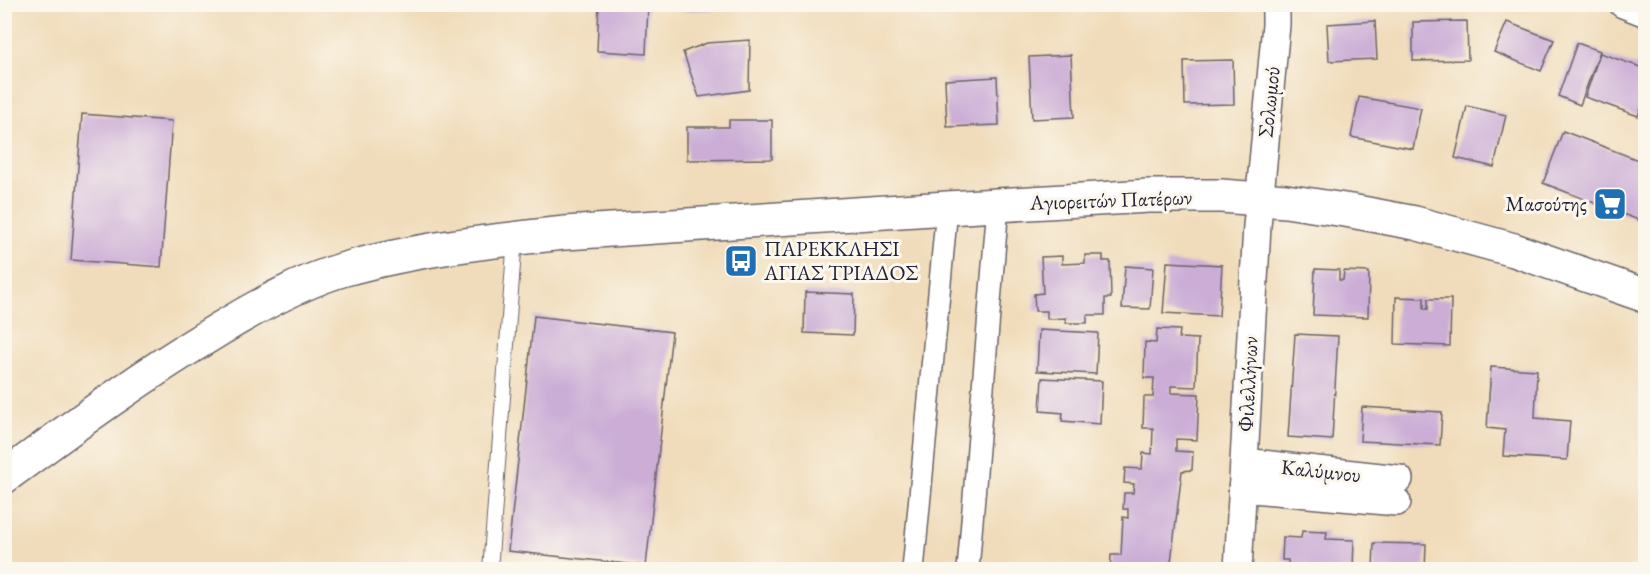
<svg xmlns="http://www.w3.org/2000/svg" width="1650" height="574" font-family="'EB Garamond',serif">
<rect width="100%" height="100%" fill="#fbf7ec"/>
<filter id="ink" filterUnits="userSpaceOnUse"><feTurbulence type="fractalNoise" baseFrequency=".0167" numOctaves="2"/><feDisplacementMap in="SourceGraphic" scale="12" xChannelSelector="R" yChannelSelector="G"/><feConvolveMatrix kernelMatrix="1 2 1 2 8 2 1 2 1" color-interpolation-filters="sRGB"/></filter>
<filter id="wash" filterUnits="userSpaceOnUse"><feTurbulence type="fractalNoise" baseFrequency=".008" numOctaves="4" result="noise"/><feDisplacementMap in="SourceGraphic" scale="24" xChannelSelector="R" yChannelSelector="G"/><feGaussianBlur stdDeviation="1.35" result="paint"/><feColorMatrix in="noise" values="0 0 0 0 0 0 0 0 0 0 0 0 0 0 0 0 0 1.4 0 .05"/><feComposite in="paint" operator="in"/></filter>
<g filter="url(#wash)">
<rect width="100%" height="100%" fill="#f0dcba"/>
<g id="blocks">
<g fill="#cbadd6">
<polygon points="599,4 648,4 646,54 597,51"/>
<polygon points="681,4 732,4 732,9 681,11"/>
<polygon points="1375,21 1377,59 1329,61 1327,24"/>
<polygon points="1467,21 1468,60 1413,61 1413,22"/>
<polygon points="1507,22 1554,40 1541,71 1494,52"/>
<polygon points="750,40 749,90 699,97 683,52 707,43"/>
<polygon points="1577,43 1600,51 1580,105 1558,96"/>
<polygon points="1600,53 1646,69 1646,96 1638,116 1585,97"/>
<polygon points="1071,55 1074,117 1032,119 1029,57"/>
<polygon points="1233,60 1234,104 1185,105 1184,61"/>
<polygon points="997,77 999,125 947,127 945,80"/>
<polygon points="1359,97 1421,108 1413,149 1351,137"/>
<polygon points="1467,106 1506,115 1494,167 1455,158"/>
<polygon points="82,114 172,121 161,267 71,260"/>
<polygon points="729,120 772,120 772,159 687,160 687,127 729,127"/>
<polygon points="1563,131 1646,163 1646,223 1543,183"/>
<polygon points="1085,255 1103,255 1103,261 1110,261 1111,298 1105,298 1105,315 1087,315 1087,323 1066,323 1066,318 1047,319 1047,311 1035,311 1034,294 1043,293 1041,257 1062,256 1062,264 1085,263"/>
<polygon points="1167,262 1222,265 1219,316 1163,313"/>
<polygon points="1125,266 1153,268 1150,309 1122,308"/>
<polygon points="1315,269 1339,270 1339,280 1343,280 1344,271 1369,272 1368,317 1313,315"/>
<polygon points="805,292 854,294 853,335 804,333"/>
<polygon points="1396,297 1424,298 1424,309 1428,309 1428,299 1451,299 1450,346 1395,344"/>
<polygon points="534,316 672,332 646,566 508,551"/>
<polygon points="1157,329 1180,330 1179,338 1198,339 1196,387 1171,386 1171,393 1199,394 1197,440 1176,439 1176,451 1193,452 1192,470 1182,471 1170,570 1110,570 1111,555 1121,555 1123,517 1128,518 1128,509 1123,509 1124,493 1133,493 1134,484 1124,483 1125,468 1142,469 1143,453 1152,454 1153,428 1143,428 1144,397 1153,397 1154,378 1144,378 1145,342 1156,343"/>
<polygon points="1039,330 1098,333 1096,374 1037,371"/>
<polygon points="1295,334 1338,336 1332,440 1288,437"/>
<polygon points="1491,367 1537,370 1535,418 1570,421 1567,460 1503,456 1505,430 1487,428"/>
<polygon points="1042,378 1102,381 1100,424 1062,421 1063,413 1040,411"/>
<polygon points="1362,407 1442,412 1440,445 1360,441"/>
<polygon points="1302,531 1327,532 1326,539 1354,540 1353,570 1288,570 1288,560 1282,560 1283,537 1301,538"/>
<polygon points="1374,543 1426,544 1425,570 1373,570"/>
</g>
</g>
</g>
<g filter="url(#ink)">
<use href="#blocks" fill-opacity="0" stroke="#6a6367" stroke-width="1.5"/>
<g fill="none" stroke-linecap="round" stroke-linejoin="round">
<defs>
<polyline id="service" points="490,570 515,238"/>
<g id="pedestrian">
<polyline points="913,570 947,208"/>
<polyline points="968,570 998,205"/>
</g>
<g id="minor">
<polyline points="1623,4 1646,13"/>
<polyline points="1244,462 1399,479"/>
<polyline points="1242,488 1397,502"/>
<polyline points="1238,570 1257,226 1276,25 1276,4"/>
</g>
<path id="tertiary" d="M4,477C75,425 143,375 218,330C256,307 302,281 345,269C416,249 491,241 565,233L947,208L1148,196H1221L1286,201L1351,211L1415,223L1514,250L1646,296"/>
</defs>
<use href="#service" stroke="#6a6367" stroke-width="16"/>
<use href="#pedestrian" stroke="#6a6367" stroke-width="24"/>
<use href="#minor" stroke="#6a6367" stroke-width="30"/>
<use href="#tertiary" stroke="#6a6367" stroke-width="36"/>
<use href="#service" stroke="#fff" stroke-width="14"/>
<use href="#pedestrian" stroke="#fff" stroke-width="21"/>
<use href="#minor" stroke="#fff" stroke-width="27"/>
<use href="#tertiary" stroke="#fff" stroke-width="33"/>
</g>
</g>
<defs>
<symbol id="supermarket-square" viewBox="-11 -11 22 22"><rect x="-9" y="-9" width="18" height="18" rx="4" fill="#1f6fb2" stroke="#fbf7ec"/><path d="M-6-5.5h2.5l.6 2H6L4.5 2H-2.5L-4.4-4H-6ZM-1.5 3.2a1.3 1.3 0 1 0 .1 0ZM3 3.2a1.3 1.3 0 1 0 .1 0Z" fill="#fff"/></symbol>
<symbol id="bus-square" viewBox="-11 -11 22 22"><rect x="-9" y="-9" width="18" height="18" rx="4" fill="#1f6fb2" stroke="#fbf7ec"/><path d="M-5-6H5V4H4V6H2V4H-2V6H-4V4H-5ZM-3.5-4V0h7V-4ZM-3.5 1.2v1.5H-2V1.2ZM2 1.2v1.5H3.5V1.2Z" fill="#fff"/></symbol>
</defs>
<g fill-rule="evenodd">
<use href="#supermarket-square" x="1591" y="185" width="38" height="38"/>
<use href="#bus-square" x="722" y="242" width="38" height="38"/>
</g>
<g text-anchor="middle" stroke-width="6" stroke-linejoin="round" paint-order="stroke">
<g font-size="21" fill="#22223b" stroke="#fbf7ec">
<text transform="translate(1269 102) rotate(-84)" y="7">Σολωμού</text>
<text transform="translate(1111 200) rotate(-2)" y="7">Αγιορειτών Πατέρων</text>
<text transform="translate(1248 384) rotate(-87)" y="7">Φιλελλήνων</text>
<text transform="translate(1321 471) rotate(6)" y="7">Καλύμνου</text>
</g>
<g font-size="21" fill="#22223b" stroke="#fbf7ec" text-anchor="end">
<text x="1587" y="211">Μασούτης</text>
<text x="764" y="256" text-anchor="start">ΠΑΡΕΚΚΛΗΣΙ<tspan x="764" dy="24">ΑΓΙΑΣ ΤΡΙΑΔΟΣ</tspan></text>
</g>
</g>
<rect width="1650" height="574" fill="none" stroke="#fbf7ec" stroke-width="24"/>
</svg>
